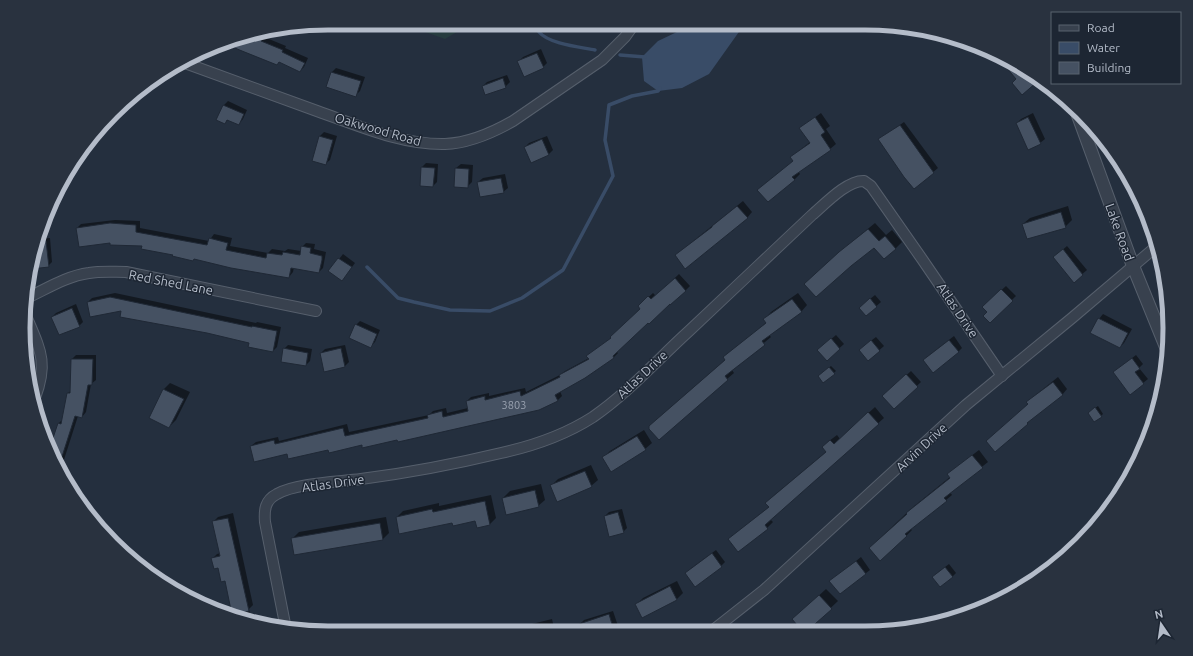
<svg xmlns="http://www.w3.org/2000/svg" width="1193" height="656" font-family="Ubuntu,sans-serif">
<rect width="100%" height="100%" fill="#242f3e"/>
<polygon fill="#263c3f" points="400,23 472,23 445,39"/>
<polygon fill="#394c67" points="682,23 749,23 741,29 709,74 682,88 658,91 644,81 642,57 658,41 679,31"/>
<g fill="#0007">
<polygon points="266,33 264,37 286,46 285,48 308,58 304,67 300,71 280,61 242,51 224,42 230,39"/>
<polygon points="541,49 547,63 543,67 518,62 523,57"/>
<polygon points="1004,58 1017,64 1039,79 1036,82 1017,79 1002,61"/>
<polygon points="336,68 365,77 360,91 356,95 327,86 332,72"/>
<polygon points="507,75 510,82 505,87 483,86 487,82"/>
<polygon points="228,101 247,110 243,119 239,124 229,119 225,123 223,106"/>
<polygon points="821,113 830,126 826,129 836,144 830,149 798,171 800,174 795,179 768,201 759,190 794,161 791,157 810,142 800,128"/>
<polygon points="1033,113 1045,139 1040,143 1029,148 1017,123 1021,119"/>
<polygon points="904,122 938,168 914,188 880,139"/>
<polygon points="324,132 337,136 330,160 325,164 313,161 320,136"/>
<polygon points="547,136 553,150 549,154 531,162 525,147 529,143"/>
<polygon points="426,163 438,164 437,182 433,186 422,167"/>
<polygon points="461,164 473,165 472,182 467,187 456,168"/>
<polygon points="505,174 508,188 503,192 478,182 483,178"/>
<polygon points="743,201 752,212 747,218 676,255"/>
<polygon points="1068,206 1072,220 1065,227 1023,224 1030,218"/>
<polygon points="115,220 140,221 140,228 209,241 214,234 232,238 230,246 268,253 272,249 285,251 288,249 301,251 302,247 306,243 315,244 314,249 326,252 323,268 319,272 294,267 293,272 289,277 174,254 143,245 111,242 77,228 81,224"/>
<polygon points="875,223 886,235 892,230 902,242 895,249 847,246"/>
<polygon points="50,238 52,262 48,266 33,249 38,239"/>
<polygon points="1067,246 1087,270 1074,281 1059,253"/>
<polygon points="343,254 355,263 346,275 330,271"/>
<polygon points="679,274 690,286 686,290 648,322 617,352 618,353 614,357 585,378 560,391 562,396 558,400 538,409 398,439 329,449 288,453 251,446 256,442 278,437 279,441 347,424 349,432 429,415 433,411 446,408 447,413 468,408 467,401 471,397 489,393 489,396 525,388 526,392 560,375 565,371 589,358 612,338 641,309 639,306 653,293 656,296"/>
<polygon points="1006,286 1016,296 990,321 988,312 983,307"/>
<polygon points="115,293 256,323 257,322 281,327 277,347 273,351 250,342 122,309 88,302 92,298"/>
<polygon points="798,293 807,305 801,312 769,335 771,337 732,370 734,373 727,379 655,421 726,359 724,357 731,351 767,322 765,319 771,312"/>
<polygon points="875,295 881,302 866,315 864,304"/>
<polygon points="76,304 83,322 79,326 52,317 56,313"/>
<polygon points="1103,314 1132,329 1124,343 1120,347 1099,319"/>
<polygon points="360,321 380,330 375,342 370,347 356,325"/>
<polygon points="836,335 844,344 827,359 823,346"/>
<polygon points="954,336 962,348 958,352 928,356"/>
<polygon points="876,337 884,346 868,360 864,346"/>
<polygon points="288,345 312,349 310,361 306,365 284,349"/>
<polygon points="345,345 349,362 345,366 325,370 321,353 325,349"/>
<polygon points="76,355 96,355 96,380 91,384 86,412 82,417 78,416 61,469 50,451 59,423 63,419 68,393 72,390 72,359"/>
<polygon points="1136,355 1143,364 1139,368 1148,379 1143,383 1119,368"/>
<polygon points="831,366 836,371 823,381 821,374"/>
<polygon points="911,371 921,382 894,407 884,396"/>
<polygon points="1058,377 1067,389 1062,395 1029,404 1028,402 1033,397"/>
<polygon points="170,383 190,392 176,420 169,427 150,417 164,389"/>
<polygon points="1098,406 1103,414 1095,421 1091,411"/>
<polygon points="875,407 884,418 770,519 773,522 767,528 738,551 729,539 769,507 772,497 827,451 823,447 829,441 837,435 840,439"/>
<polygon points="644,430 652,443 645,449 603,458 610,451"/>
<polygon points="979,450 988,462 950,492 952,495 946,500 910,528 912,530 906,536 876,542 913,507 950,477 954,469"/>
<polygon points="591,465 598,480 591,486 551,486 558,479"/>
<polygon points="541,484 545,500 538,506 503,498 510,491"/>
<polygon points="491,495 496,518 490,524 476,520 453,522 397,517 403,511 439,503 439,506"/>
<polygon points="622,509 627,528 623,532 605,516 609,512"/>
<polygon points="233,513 253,605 249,609 252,623 234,616 226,580 212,559 217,554 221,553 213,522 218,517"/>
<polygon points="1099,516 1100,518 1089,533 1086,529"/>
<polygon points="386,517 389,533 383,539 292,539 299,532"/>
<polygon points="1085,538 1081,544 1060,560"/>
<polygon points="716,550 725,562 721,566 690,569"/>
<polygon points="861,557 870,570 840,593 831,581"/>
<polygon points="949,564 956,573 952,577 937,573"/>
<polygon points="677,581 683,593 677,599 637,604 643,598"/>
<polygon points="826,589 838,601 806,631 800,613"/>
<polygon points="613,611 618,626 614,630 609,631 582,631 580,624 584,620"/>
<polygon points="552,619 555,632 519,632 522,631 528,625"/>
</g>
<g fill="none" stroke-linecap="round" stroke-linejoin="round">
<g stroke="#394c67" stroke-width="3.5">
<path d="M536,23C537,26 538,30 539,32C549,44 580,47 595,50"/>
<polyline points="620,55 645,57"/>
<polyline points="367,267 398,298 414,302 450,310 490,311 522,298 563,270 613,176 605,140 609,105 632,96 658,91 660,88"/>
</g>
</g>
<g fill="#455162" stroke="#1f2835">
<polygon points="264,34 261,41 283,50 282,52 305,63 300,72 279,62 277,65 242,51 223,43 230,39"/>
<polygon points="537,53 544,68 524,77 517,61"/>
<polygon points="996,55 1017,64 1027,70 1037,82 1022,95 1012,83 1016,79"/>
<polygon points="331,72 361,81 356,97 326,87"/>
<polygon points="503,78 506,88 485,95 482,86"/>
<polygon points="223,105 244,114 239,125 227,120 225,124 216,120"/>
<polygon points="815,117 825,132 821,135 831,150 792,177 795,180 768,202 757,190 793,161 790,157 810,143 799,128"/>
<polygon points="1028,117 1041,144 1028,150 1016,123"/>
<polygon points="900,125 934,173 914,189 904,177 878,139"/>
<polygon points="319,136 333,140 326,165 312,161"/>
<polygon points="542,139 549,155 531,163 524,147"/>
<polygon points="421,167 435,168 433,187 420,186"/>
<polygon points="455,168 469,169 468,188 454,187"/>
<polygon points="501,178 504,193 480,197 477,182"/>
<polygon points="737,206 748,218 685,269 675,255 712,227 712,226"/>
<polygon points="1061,212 1066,228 1027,239 1022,224"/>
<polygon points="110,223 136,225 136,232 207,245 209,238 228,243 226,250 266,258 267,253 282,255 283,252 300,255 301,246 311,248 310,253 322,256 322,260 319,273 291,268 289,278 231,268 194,259 193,261 172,256 173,255 141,249 142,246 110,245 110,243 79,247 76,228"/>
<polygon points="868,229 879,241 885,236 896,249 884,259 874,248 851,266 816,297 804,284 839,252"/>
<polygon points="46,241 49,267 31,269 33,249 37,242"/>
<polygon points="1063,249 1083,275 1074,283 1053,257"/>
<polygon points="338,258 352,267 342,281 328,271"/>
<polygon points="675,278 686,291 670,305 670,304 649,324 648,323 613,356 614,358 585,378 555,395 558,401 539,410 398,442 397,440 362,448 362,445 329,453 328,450 288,459 287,454 254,462 250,446 274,440 275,444 343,428 345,436 428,418 427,415 442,411 443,417 468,411 466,401 485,396 485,400 520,391 521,396 560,377 559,375 589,359 586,356 611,338 610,337 640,309 638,306 648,296 651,299"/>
<polygon points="1001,289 1013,301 990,323 983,316 987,312 982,307"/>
<polygon points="110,297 252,327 252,326 277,331 273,352 248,347 249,343 207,333 120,317 121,311 90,317 87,302"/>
<polygon points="870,298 877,307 866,316 859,308"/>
<polygon points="792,299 802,312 762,341 765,345 725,376 728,380 659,440 649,429 649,426 725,360 723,357 766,323 763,319"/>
<polygon points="72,308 80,327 59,335 51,317"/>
<polygon points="1098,318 1128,333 1120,348 1090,333"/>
<polygon points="355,324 377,334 371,348 349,338"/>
<polygon points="831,338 840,349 827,361 817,350"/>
<polygon points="871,340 880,351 868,361 859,350"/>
<polygon points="949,340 959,352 933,373 923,360"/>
<polygon points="283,348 308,353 306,366 281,362"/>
<polygon points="341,348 345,367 324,372 320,353"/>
<polygon points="1132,358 1140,369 1135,372 1144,384 1130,395 1113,372"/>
<polygon points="71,359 93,359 92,385 88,385 82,418 75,416 59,466 49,450 58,423 61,424 67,393 70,393"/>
<polygon points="829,367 835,374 823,383 818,376"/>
<polygon points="906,374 918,387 894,409 882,396"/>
<polygon points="1053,382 1063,395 1027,423 1028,424 995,452 986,441 1028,404 1026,402"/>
<polygon points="163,389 184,399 169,428 149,418"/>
<polygon points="1095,407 1102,417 1094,422 1088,413"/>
<polygon points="868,412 879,424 765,525 768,529 738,552 728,539 769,507 765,503 826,452 822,447 830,440 834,444"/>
<polygon points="637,436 646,450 611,472 602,457"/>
<polygon points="972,455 983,468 944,498 947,501 905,534 907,536 880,561 869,548 907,514 906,513 950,478 947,474"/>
<polygon points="585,471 592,487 557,502 550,485"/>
<polygon points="535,490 539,507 506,515 502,498"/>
<polygon points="485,501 490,525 477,528 475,521 453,526 452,523 399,534 396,517 432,509 433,512"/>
<polygon points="618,512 624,533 609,537 604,516"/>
<polygon points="228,518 249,611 232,615 225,581 221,582 218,568 214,569 211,558 220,556 212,521"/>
<polygon points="380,523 383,540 294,555 291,538"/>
<polygon points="712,553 722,567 695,587 685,573"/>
<polygon points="856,561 866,574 840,594 829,581"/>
<polygon points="945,567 953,577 940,587 932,577"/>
<polygon points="670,586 677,600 642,618 635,604"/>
<polygon points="819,595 832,609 807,631 802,631 792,619"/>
<polygon points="609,614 614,631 581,631 579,624"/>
</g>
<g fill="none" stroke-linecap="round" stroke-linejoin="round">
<defs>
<g id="minor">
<path d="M185,63C229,79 273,95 317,111C357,125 401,145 445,144C470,143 492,133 513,121L602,60L625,37L635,23"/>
<path d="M29,297C48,288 67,276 89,273C101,271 113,272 126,272L316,311"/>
<path d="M27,318C41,351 48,363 35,398"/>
<path d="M286,629L265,522C264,510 265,500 277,494C296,483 338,482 361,479C408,473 455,464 501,453C533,446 565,435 593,417C628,393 657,360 689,331C730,292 771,254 812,215C824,205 847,180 864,181L871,186L922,259L1002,376"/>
<polyline points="712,631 764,590 966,405 1072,318 1158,245"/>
</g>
<polyline id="tertiary" points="1076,110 1133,266 1168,352"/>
</defs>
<use href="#minor" stroke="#565f6c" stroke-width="12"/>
<use href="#tertiary" stroke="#565f6c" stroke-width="14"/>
<use href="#minor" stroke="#38414e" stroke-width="10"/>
<use href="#tertiary" stroke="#38414e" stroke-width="12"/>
</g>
<g text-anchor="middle" stroke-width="3" stroke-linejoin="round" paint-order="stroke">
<g font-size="11" fill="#98a1af">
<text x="514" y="409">3803</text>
</g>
<g font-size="13" fill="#b4bcc9" stroke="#1d2633">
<text transform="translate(378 129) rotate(16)" y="5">Oakwood Road</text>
<text transform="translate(1120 232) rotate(70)" y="5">Lake Road</text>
<text transform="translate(171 282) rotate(11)" y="5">Red Shed Lane</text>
<text transform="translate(958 310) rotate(56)" y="5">Atlas Drive</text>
<text transform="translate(642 374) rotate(-43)" y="5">Atlas Drive</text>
<text transform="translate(921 447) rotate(-43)" y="5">Arvin Drive</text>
<text transform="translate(333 483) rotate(-8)" y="5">Atlas Drive</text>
</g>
</g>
<path d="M0 0H1193V656H0ZM328 30H865A298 298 0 0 1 1163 328V328A298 298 0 0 1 865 626H328A298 298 0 0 1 30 328V328A298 298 0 0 1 328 30Z" fill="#29323f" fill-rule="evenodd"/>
<path fill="none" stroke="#b4bcc9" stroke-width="5" d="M328 30H865A298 298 0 0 1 1163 328V328A298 298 0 0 1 865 626H328A298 298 0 0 1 30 328V328A298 298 0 0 1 328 30Z"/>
<rect x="1051" y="12" width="130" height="72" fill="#1d2633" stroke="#59626f"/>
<rect x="1059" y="25" width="20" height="6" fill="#38414e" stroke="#59626f"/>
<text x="1087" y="32" font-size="12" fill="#b4bcc9">Road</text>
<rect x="1059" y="42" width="20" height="12" fill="#394c67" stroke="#59626f"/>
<text x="1087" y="52" font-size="12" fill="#b4bcc9">Water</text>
<rect x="1059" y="62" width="20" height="12" fill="#455162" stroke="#59626f"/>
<text x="1087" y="72" font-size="12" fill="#b4bcc9">Building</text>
<g transform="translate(1161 624) rotate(347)" stroke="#1d2633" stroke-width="3" paint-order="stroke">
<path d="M0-3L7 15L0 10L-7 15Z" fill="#b4bcc9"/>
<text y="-6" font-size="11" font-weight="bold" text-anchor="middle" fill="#b4bcc9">N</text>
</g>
</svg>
